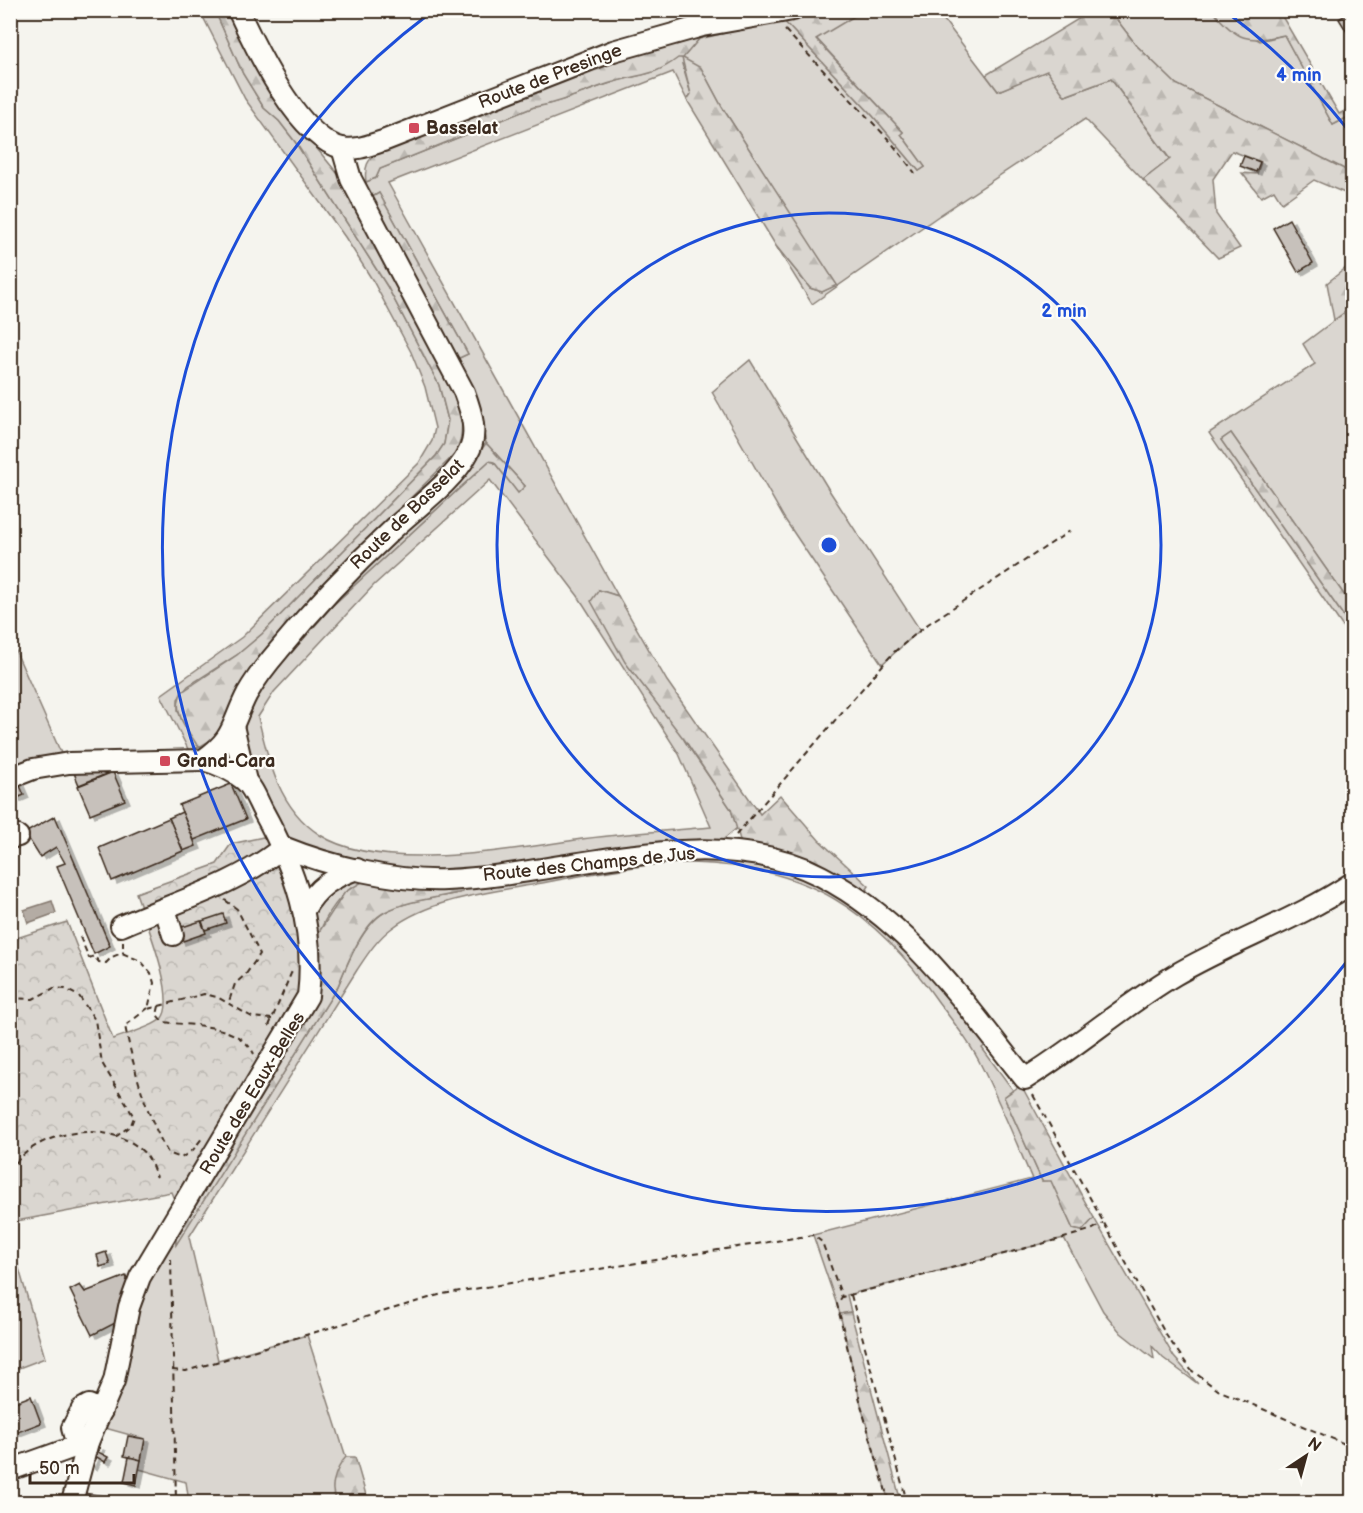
<svg xmlns="http://www.w3.org/2000/svg" width="1363" height="1513" font-family="'Balsamiq Sans',sans-serif">
<defs>
<pattern id="forest-firs" width="22" height="20" patternUnits="userSpaceOnUse" patternTransform="scale(1.5)"><rect width="22" height="20" fill="#dad6d0"/><path d="M5 1l3.5 6h-7zM16 11l3.5 6h-7z" fill="#bcb8b2"/></pattern>
<pattern id="park-crowns" width="20" height="18" patternUnits="userSpaceOnUse" patternTransform="scale(1.5)"><rect width="20" height="18" fill="#dad6d0"/><path d="M2 6a3 3 0 1 1 6 0M12 15a3 3 0 1 1 6 0" fill="none" stroke="#bcb8b2"/></pattern>
<filter id="shadow"><feDropShadow dx="5" dy="3" stdDeviation="0" flood-color="#0004"/></filter>
</defs>
<rect width="100%" height="100%" fill="#f5f4ee"/>
<filter id="ink" filterUnits="userSpaceOnUse"><feTurbulence type="fractalNoise" baseFrequency=".0167" numOctaves="2"/><feDisplacementMap in="SourceGraphic" scale="12" xChannelSelector="R" yChannelSelector="G"/><feConvolveMatrix kernelMatrix="1 2 1 2 8 2 1 2 1" color-interpolation-filters="sRGB"/></filter>
<g filter="url(#ink)">
<g fill="#dad6d0" stroke="#8a8077" stroke-width="1.5" fill-rule="evenodd">
<path d="M863,10L937,11L998,91L1047,70L1065,96L1111,79L1170,160L1143,180L1085,119L940,215L812,304L776,246L810,288L822,292L836,285L722,107L701,68L682,64L691,94L687,100L673,72L388,183L618,596L599,590L686,743L731,809L737,828L719,843C648,849 577,854 506,864C489,866 471,872 453,874C418,877 319,860 290,839C277,830 270,807 262,793C226,724 249,704 289,646L292,652L332,606L489,461L494,462L518,492L525,486L486,443L481,421L457,359L468,354L379,193L369,199L366,182L376,178L380,169L534,107C562,103 587,90 614,82C642,73 653,77 678,57L682,58L699,39L783,20L873,116L919,171L925,167L901,134L903,132L816,38ZM490,480L578,596L679,754L711,827C666,831 620,833 575,840C508,850 380,873 320,835C279,809 268,760 258,717L274,692L374,585Z"/>
<polygon points="200,11 215,11 243,74 264,108 279,121 296,143 387,286 439,385 448,420 444,444 436,456 262,634 237,655 188,686 178,699 178,710 182,721 197,745 201,746 189,751 161,695 242,637 419,463 432,441 435,428 425,387 411,352 373,281 345,237 245,99"/>
<polygon points="1110,11 1213,11 1219,18 1260,41 1284,35 1333,125 1352,115 1352,173 1176,84 1137,46"/>
<polygon points="1352,307 1352,606 1231,433 1221,440 1352,628 1352,640 1209,433 1315,364 1303,344"/>
<polygon points="750,360 829,490 920,630 882,664 784,518 712,392"/>
<polygon points="13,645 61,753 10,768 10,646"/>
<path d="M681,856L789,867L890,928L989,1042L982,1048L1013,1090L1004,1097L1042,1181L1051,1180L1073,1229L1082,1231L1094,1218L1174,1357L1198,1384L1163,1358L1152,1346L1154,1359L1121,1333L1103,1311L1064,1238L847,1295L851,1312L840,1314L813,1235L1032,1179C1016,1142 1000,1103 982,1067C971,1044 954,1023 939,1003C875,910 806,865 691,863C642,863 590,874 542,883C494,892 433,897 392,928C377,939 367,955 357,970L189,1237L218,1360L307,1335L346,1457L356,1502H189L186,1482L139,1469L145,1439L105,1428L118,1391L141,1295L176,1231V1244L338,986C347,964 363,924 385,912C407,900 438,898 462,892L352,887C336,899 320,924 317,943C307,900 312,904 345,878Z"/>
<polygon points="11,1241 45,1358 11,1371 10,1371"/>
</g>
<g fill="url(#forest-firs)" stroke="#8a8077" stroke-width="1.5">
<polygon points="1093,10 1110,11 1137,46 1176,84 1352,173 1352,196 1314,180 1282,203 1274,190 1261,197 1242,173 1257,174 1261,162 1232,151 1213,179 1216,214 1240,248 1218,258 1143,180 1170,159 1111,79 1065,96 1047,71 998,91 986,75"/>
<path d="M215,11H231L300,128L342,179L359,218L455,390C461,413 466,430 456,453L357,551L214,738L201,746L197,745C187,729 171,711 182,692L237,655L262,634L436,456L444,444L448,420L439,385L387,286L296,143L279,121L264,108L243,74Z"/>
<polygon points="830,11 863,11 816,39 903,132 901,134 925,167 919,171 873,116 783,20"/>
<path d="M1213,11H1279L1339,114L1352,107V115L1333,125L1284,35C1248,43 1237,41 1213,11Z"/>
<path d="M697,34L699,39L683,58L701,68L722,107L837,285L822,292L810,288L776,246L687,100L691,94L682,58H678C653,77 642,73 614,82C586,90 562,103 534,107L380,169L376,178L366,182C364,167 367,160 379,151L612,58Z"/>
<polygon points="379,193 468,354 457,359 369,199"/>
<polygon points="1352,263 1352,307 1334,320 1327,283"/>
<polygon points="1231,433 1352,606 1352,628 1221,440"/>
<polygon points="486,443 525,486 518,493 494,462 489,461 332,606 292,652 289,646 326,604 466,473"/>
<polygon points="599,590 618,596 667,681 760,814 780,795 819,840 869,886 863,895 742,847 731,809 686,742 625,662 591,601"/>
<path d="M372,881L461,886L463,892C438,898 408,900 385,912C363,923 347,964 338,986L176,1245V1231L319,982V932L345,892L362,882Z"/>
<polygon points="1021,1085 1094,1218 1082,1231 1073,1229 1051,1181 1042,1181 1004,1097"/>
<polygon points="851,1312 851,1313 901,1502 889,1502 863,1413 840,1314"/>
<path d="M346,1457H355L368,1502C361,1503 350,1504 343,1502C324,1497 336,1467 346,1457Z"/>
</g>
<path fill="url(#park-crowns)" stroke="#8a8077" stroke-width="1.5" d="M268,836L274,863L281,864L301,938L302,988L176,1204L171,1192L11,1222L10,940L67,922L113,1039C124,1035 153,1027 161,1019C179,1001 144,916 136,893L217,864L231,844Z"/>
<polygon fill="#b4aca4" stroke="#84786e" stroke-width="1.5" points="52,901 56,913 28,923 24,910"/>
<g fill="#c7c1bb" stroke="#3b2a1e" stroke-width="1.5" filter="url(#shadow)">
<polygon points="1352,11 1352,28 1347,32 1339,19"/>
<polygon points="1244,156 1260,162 1256,172 1240,166"/>
<polygon points="1289,219 1313,263 1298,272 1273,228"/>
<polygon points="113,772 125,800 90,814 78,786"/>
<polygon points="74,773 109,773 79,785"/>
<polygon points="18,781 24,795 10,801 10,784"/>
<polygon points="231,784 246,819 194,840 179,805"/>
<polygon points="182,812 196,846 183,851 169,818"/>
<polygon points="55,816 110,946 94,954 57,866 65,863 56,847 40,857 25,833"/>
<polygon points="169,818 183,851 112,881 99,848"/>
<polygon points="223,914 226,923 205,930 202,921"/>
<polygon points="201,921 206,933 180,942 176,929"/>
<polygon points="106,1252 110,1264 100,1267 97,1255"/>
<polygon points="126,1276 130,1286 121,1320 92,1335 70,1290 80,1285 85,1292"/>
<polygon points="31,1396 41,1423 10,1435 10,1404"/>
<polygon points="128,1436 145,1439 141,1460 124,1456"/>
<polygon points="98,1447 100,1448 98,1452 108,1457 105,1462 97,1457 92,1467 90,1466"/>
<polygon points="129,1457 141,1460 136,1485 124,1482"/>
<polygon points="83,1493 119,1498 119,1502 81,1502"/>
</g>
<g fill="none" stroke-linecap="round" stroke-linejoin="round">
<defs>
<g id="minor">
<path d="M238,10C256,49 298,138 342,148C356,151 370,145 383,141L613,51L702,26L793,10"/>
<polyline points="234,730 246,781"/>
<path d="M10,778L33,769L69,763L203,760C235,738 231,725 247,694C256,678 267,664 279,650C314,607 351,568 391,531C414,509 454,481 468,453C479,434 471,411 464,392L351,179L342,148"/>
<polyline points="10,838 18,836"/>
<path d="M283,847C330,866 395,882 446,880C563,876 711,818 821,876C910,922 964,1003 1025,1079C1077,1047 1123,1006 1175,975C1233,941 1297,920 1352,883"/>
<polyline points="165,909 173,935"/>
<path d="M304,910C317,887 333,877 357,869"/>
<path d="M121,926C175,902 237,885 283,847"/>
<polyline points="77,1445 72,1428 82,1409 89,1405 102,1411"/>
<polyline points="10,1470 88,1442"/>
<path d="M72,1502L88,1442L114,1381L129,1307L140,1277L308,996C316,929 295,869 263,811C258,802 253,787 244,780C232,770 218,764 203,760"/>
</g>
</defs>
<use href="#minor" stroke="#3b2a1e" stroke-width="24"/>
<g stroke="#3b2a1e" stroke-width="2" stroke-dasharray="6 4.5" stroke-linecap="butt">
<polyline points="785,30 890,141 915,173"/>
<polyline points="736,835 894,652 928,624 1070,531"/>
<polyline points="225,900 237,909 260,954 246,974 235,984 228,1004"/>
<polyline points="80,937 89,958 94,956 99,962 106,963 112,957 122,953 141,961 151,973 154,983 148,1009 204,994 217,997 252,1017 272,1019"/>
<polyline points="123,941 123,953"/>
<polyline points="10,998 33,999 54,988 65,989 79,996 95,1020 102,1063 134,1117 131,1125 117,1136"/>
<path d="M159,1006L157,1015L163,1022C192,1026 238,1023 254,1054"/>
<path d="M148,1008L125,1026C134,1069 146,1115 168,1153L181,1158L193,1150L203,1137"/>
<polyline points="269,1026 292,971"/>
<polyline points="1033,1095 1166,1335 1191,1370 1218,1390 1352,1447"/>
<path d="M10,1172C32,1128 116,1117 147,1156C152,1163 153,1170 157,1177"/>
<polyline points="171,1259 176,1502"/>
<polyline points="851,1295 907,1502"/>
<polyline points="172,1370 186,1371 442,1294 813,1235 822,1242 842,1297"/>
<polyline points="889,1502 863,1413 837,1304 842,1297 1064,1238 1093,1229 1103,1223"/>
</g>
<use href="#minor" stroke="#fdfcf7" stroke-width="20"/>
</g>
</g>
<g fill="none" stroke="#1d4ed8" stroke-width="3">
<circle cx="829" cy="545" r="332"/>
<path d="M1349 959A665 665 0 1 1 429 14M1229 14A665 665 0 0 1 1349 131"/>
</g>
<g fill="#d1495b" stroke="#fdfcf7" stroke-width="2">
<rect x="408" y="122" width="12" height="12" rx="3"/>
<rect x="159" y="755" width="12" height="12" rx="3"/>
</g>
<g text-anchor="middle" stroke-width="4.5" stroke-linejoin="round" paint-order="stroke">
<g font-size="18" fill="#3b2a1e" stroke="#fdfcf7">
<text transform="translate(550 76) rotate(-21)" y="6">Route de Presinge</text>
<text transform="translate(407 514) rotate(-44)" y="6">Route de Basselat</text>
<text transform="translate(589 864) rotate(-6)" y="6">Route des Champs de Jus</text>
<text transform="translate(252 1093) rotate(-59)" y="6">Route des Eaux-Belles</text>
</g>
<g font-size="18" font-weight="bold" fill="#3b2a1e" stroke="#fdfcf7" text-anchor="start">
<text x="426" y="134">Basselat</text>
<text x="177" y="767">Grand-Cara</text>
</g>
</g>
<circle cx="829" cy="545" r="9" fill="#1d4ed8" stroke="#fdfcf7" stroke-width="3"/>
<g font-size="18" text-anchor="middle" font-weight="bold" fill="#1d4ed8" stroke="#fdfcf7" stroke-width="4.5" stroke-linejoin="round" paint-order="stroke">
<text x="1299" y="81">4 min</text>
<text x="1064" y="317">2 min</text>
</g>
<rect width="1363" height="1513" fill="none" stroke="#fdfcf7" stroke-width="36"/>
<rect x="18" y="18" width="1327" height="1477" fill="none" stroke="#3b2a1e" stroke-width="2" filter="url(#ink)"/>
<g transform="translate(1306 1456) rotate(36)" stroke="#fdfcf7" stroke-width="4.5" paint-order="stroke">
<path d="M0-4.5L10 22L0 15L-10 22Z" fill="#3b2a1e"/>
<text y="-9" font-size="16" font-weight="bold" text-anchor="middle" fill="#3b2a1e">N</text>
</g>
<path d="M30 1474v9h104v-9" fill="none" stroke="#3b2a1e" stroke-width="3"/>
<text x="39" y="1474" font-size="18" fill="#3b2a1e" stroke="#fdfcf7" stroke-width="4.5" paint-order="stroke">50 m</text>
</svg>
